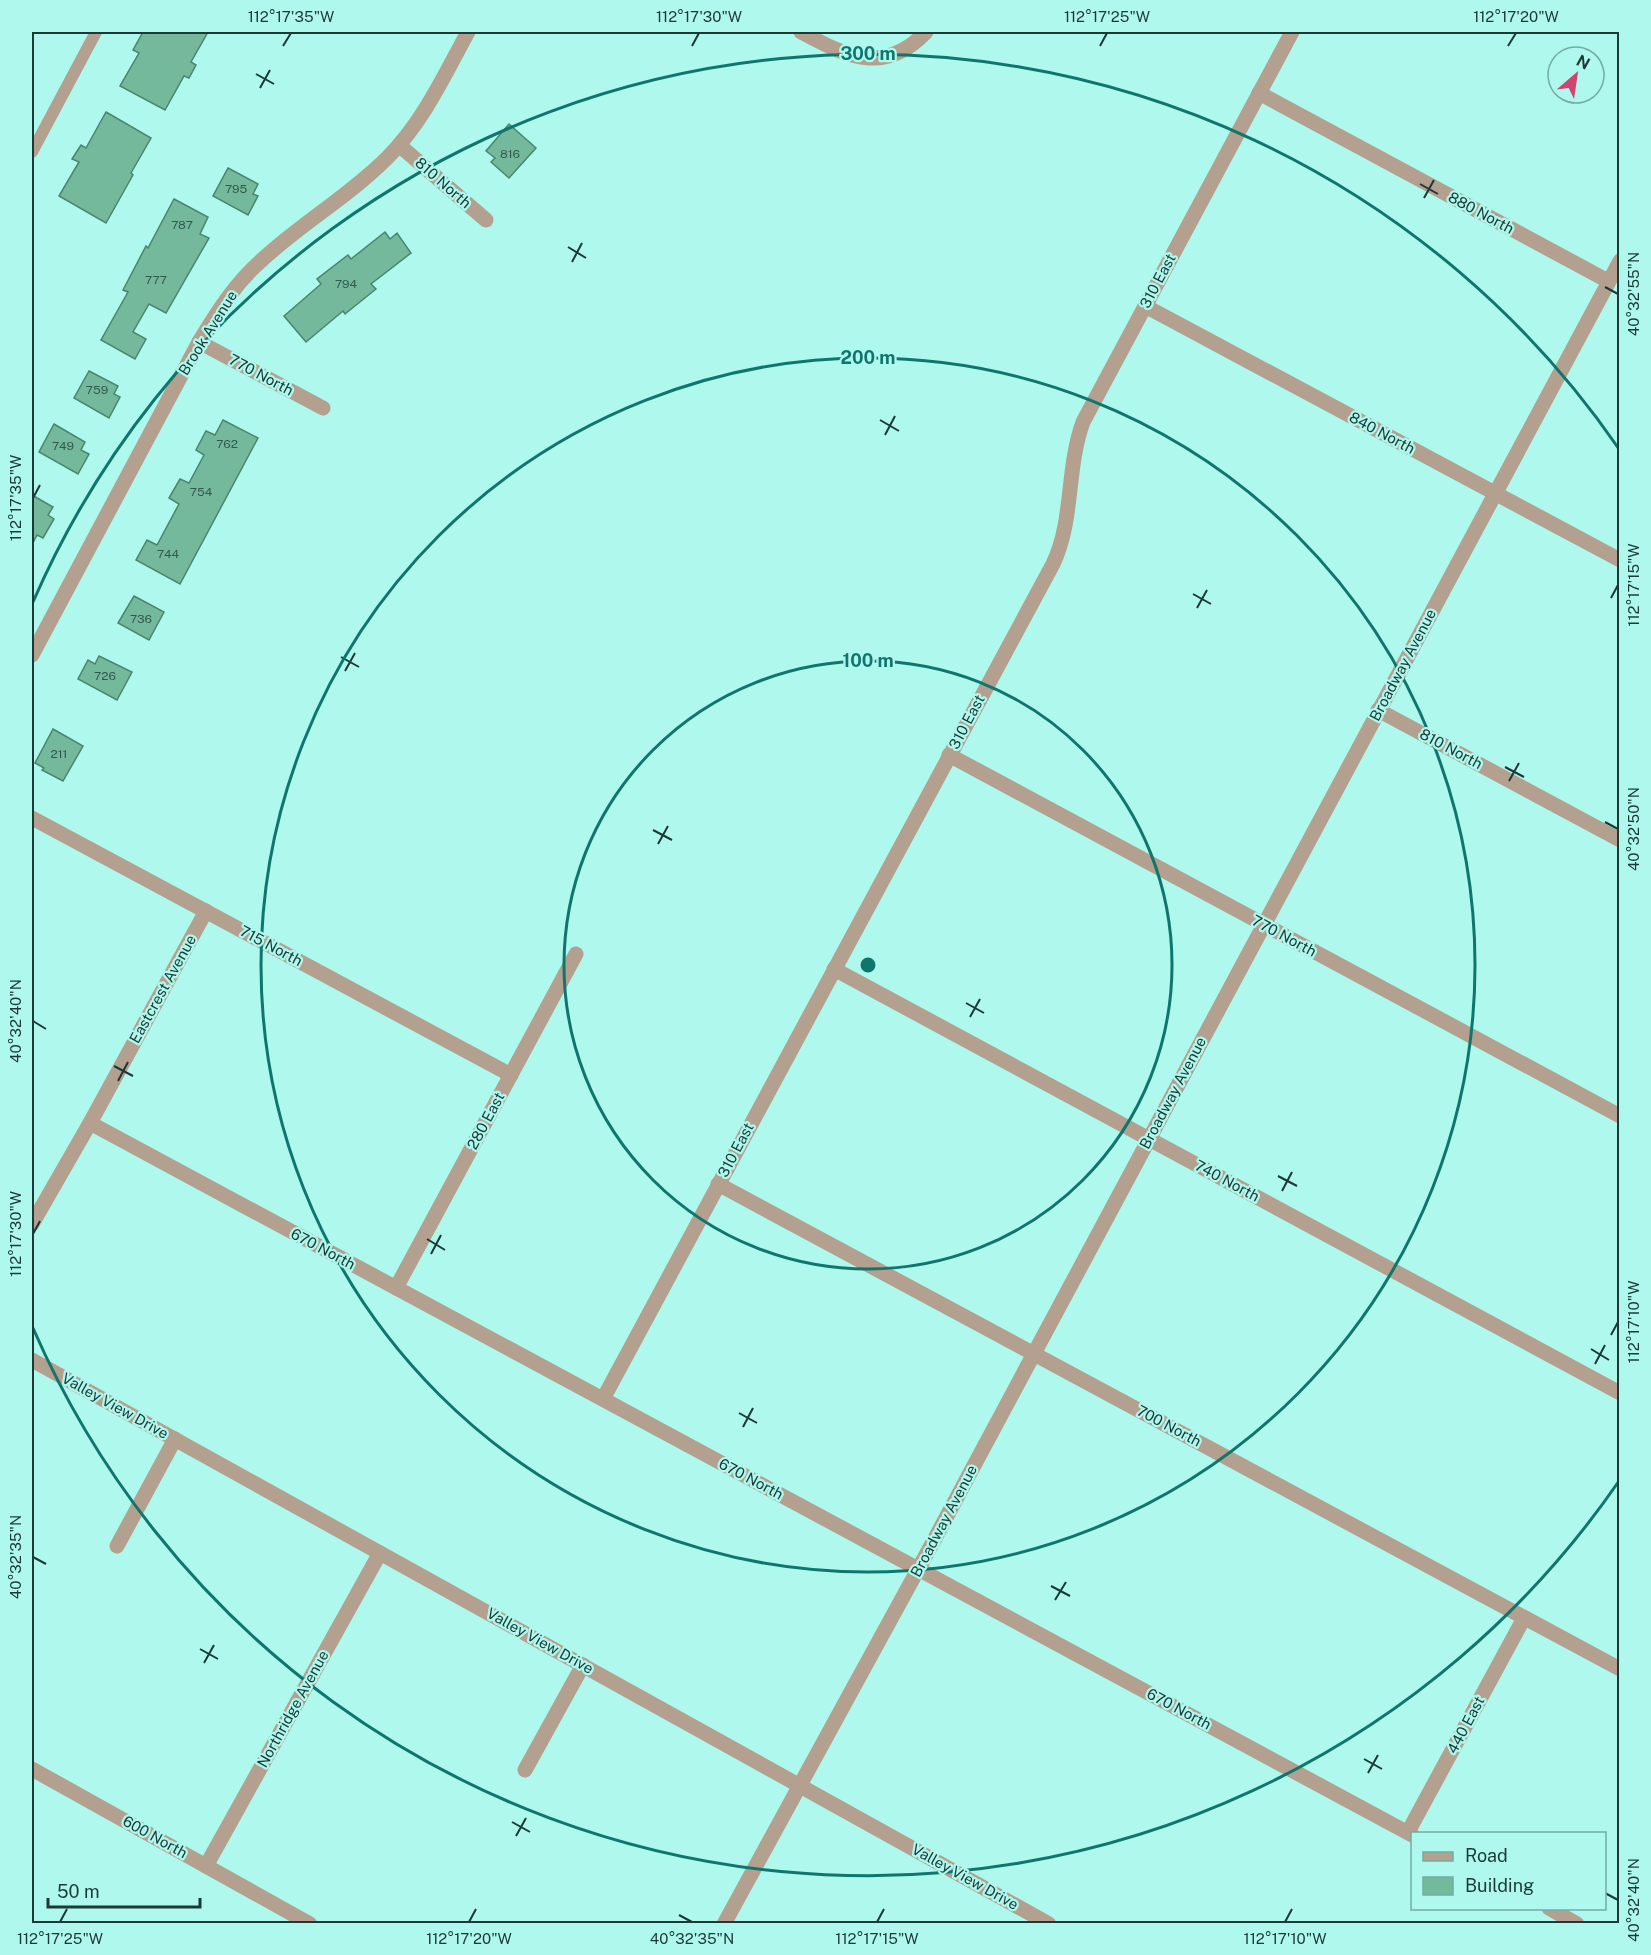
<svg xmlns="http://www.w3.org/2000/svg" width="1651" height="1955" font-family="'Public Sans',sans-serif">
<rect width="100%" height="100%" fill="#aff8ee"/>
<g fill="#75b99c" stroke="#4a856c" stroke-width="1.5">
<polygon points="143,32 208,32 191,62 196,65 189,78 184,76 165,110 120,86 139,53 133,50"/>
<polygon points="106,112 151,138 131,173 133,175 106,223 59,196 79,162 72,159 81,145 86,148"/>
<polygon points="509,124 536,148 509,178 491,162 495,158 486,151"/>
<polygon points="228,168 258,184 253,194 258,196 248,215 213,196"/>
<polygon points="174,199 208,217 200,234 209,238 166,313 149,304 133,332 146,339 135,359 101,340 128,292 123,290 146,246 148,248"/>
<polygon points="385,232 390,239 397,233 411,253 371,284 376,289 345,314 343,311 306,342 284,316 321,284 317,279 348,255 351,259"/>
<polygon points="89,371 118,386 114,394 120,397 109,418 74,398"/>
<polygon points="223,420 258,438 180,584 136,560 147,540 157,545 179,504 169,498 180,479 189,483 204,455 196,450 206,431 215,435"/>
<polygon points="54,424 85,442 81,450 89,454 78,474 39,452"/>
<polygon points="32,495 53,507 48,515 54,519 43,538 37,535 32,545"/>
<polygon points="134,596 164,612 149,640 118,623"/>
<polygon points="99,656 132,672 117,700 78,679 88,660 95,664"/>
<polygon points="53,729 83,746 63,781 42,770 44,768 35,763"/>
</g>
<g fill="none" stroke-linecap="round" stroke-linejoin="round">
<polyline stroke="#b3a08f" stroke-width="12" points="32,152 96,32"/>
<g stroke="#b3a08f" stroke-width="15">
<path d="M801,32C846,56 884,76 926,32"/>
<polyline points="1259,93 1608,281"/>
<polyline points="399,145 486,220"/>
<polyline points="1145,306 1620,560"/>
<polyline points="199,342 323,408"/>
<path d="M32,655L199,342C217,312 236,282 263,259C302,223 349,196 387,158C423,122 444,76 468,32"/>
<polyline points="1378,710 1620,840"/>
<polyline points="949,755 1620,1116"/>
<polyline points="32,818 511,1075"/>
<polyline points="834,969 1620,1393"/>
<polyline points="90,1123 1412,1835"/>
<polyline points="718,1184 1620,1669"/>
<polyline points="32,1224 90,1123 206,911"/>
<polyline points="396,1288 576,954"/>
<polyline points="32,1360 1049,1924"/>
<path d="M603,1399L1053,564C1074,520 1066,469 1083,422L1292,32"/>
<polyline points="117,1546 175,1439"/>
<polyline points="32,1769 310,1924"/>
<polyline points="525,1770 583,1665"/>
<polyline points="1408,1832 1524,1618"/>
<polyline points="206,1866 380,1553"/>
<polyline points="1549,1908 1577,1924"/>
<polyline points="724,1924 933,1542 1620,261"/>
</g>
</g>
<path fill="none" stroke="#1b3935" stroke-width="2" d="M283,46L291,33M692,46L699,33M1100,46L1107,33M1508,46L1516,33M256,74L274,84M260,88L270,70M1420,184L1438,194M1424,198L1434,180M568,247L586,258M572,262L582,243M1605,287L1618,294M880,420L899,431M885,435L895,416M33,498L40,485M1193,594L1211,604M1611,598L1618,585M1197,608L1207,590M341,657L359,667M345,671L355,653M1505,767L1524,777M1509,781L1519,763M1605,822L1618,829M653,830L672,840M658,844L668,826M966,1003L984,1013M970,1017L980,999M33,1021L46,1029M114,1066L133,1076M118,1081L128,1062M1278,1176L1297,1186M1282,1191L1292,1172M33,1234L40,1221M427,1239L445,1250M431,1254L441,1235M1611,1335L1618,1322M1591,1349L1609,1360M1595,1364L1605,1345M739,1413L757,1423M743,1427L753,1408M33,1557L46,1564M1051,1586L1070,1596M1055,1600L1066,1582M200,1649L218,1659M204,1663L214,1645M1364,1759L1382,1769M1368,1773L1378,1755M512,1822L530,1832M516,1836L526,1818M1605,1893L1618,1900M679,1915L692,1922M60,1922L67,1909M469,1922L476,1909M877,1922L884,1909M1285,1922L1292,1909"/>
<g fill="none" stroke="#0f766e" stroke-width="3">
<circle cx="868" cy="965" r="304"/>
<circle cx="868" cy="965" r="607"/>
<path d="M1619 1481A911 911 0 0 1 33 1328M33 602A911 911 0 0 1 1619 449"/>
</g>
<g text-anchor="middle" stroke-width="4.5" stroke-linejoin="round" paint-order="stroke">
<g font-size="12" fill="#32594f">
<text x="510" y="158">816</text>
<text x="236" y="193">795</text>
<text x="182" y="229">787</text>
<text x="156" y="284">777</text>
<text x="346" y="288">794</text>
<text x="97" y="394">759</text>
<text x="227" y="448">762</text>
<text x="63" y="450">749</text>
<text x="201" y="496">754</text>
<text x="168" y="558">744</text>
<text x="141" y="623">736</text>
<text x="105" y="680">726</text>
<text x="59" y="758">211</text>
</g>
<g font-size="15" fill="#1b3935" stroke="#aff8ee">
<text transform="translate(443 183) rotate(41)" y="5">810 North</text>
<text transform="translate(1481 213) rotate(28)" y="5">880 North</text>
<text transform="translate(1158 281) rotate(-62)" y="5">310 East</text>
<text transform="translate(208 333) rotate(-58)" y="5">Brook Avenue</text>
<text transform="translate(261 375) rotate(28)" y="5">770 North</text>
<text transform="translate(1382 433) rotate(28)" y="5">840 North</text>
<text transform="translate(1403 665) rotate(-62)" y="5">Broadway Avenue</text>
<text transform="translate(967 722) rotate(-62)" y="5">310 East</text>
<text transform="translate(1451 749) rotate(28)" y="5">810 North</text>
<text transform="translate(1284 936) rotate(28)" y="5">770 North</text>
<text transform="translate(271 946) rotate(28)" y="5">715 North</text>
<text transform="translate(163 989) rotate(-61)" y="5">Eastcrest Avenue</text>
<text transform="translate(1173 1093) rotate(-62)" y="5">Broadway Avenue</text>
<text transform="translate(486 1121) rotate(-62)" y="5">280 East</text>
<text transform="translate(736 1150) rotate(-62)" y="5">310 East</text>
<text transform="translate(1227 1181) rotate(28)" y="5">740 North</text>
<text transform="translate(323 1249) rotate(28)" y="5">670 North</text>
<text transform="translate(115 1406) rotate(29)" y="5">Valley View Drive</text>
<text transform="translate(1169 1426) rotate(28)" y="5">700 North</text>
<text transform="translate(751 1479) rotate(28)" y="5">670 North</text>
<text transform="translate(944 1521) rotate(-62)" y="5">Broadway Avenue</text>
<text transform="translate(540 1641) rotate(29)" y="5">Valley View Drive</text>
<text transform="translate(293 1709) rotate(-61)" y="5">Northridge Avenue</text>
<text transform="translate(1179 1709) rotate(28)" y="5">670 North</text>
<text transform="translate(1466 1725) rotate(-62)" y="5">440 East</text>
<text transform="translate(155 1837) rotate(29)" y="5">600 North</text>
<text transform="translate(965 1877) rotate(29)" y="5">Valley View Drive</text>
</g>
</g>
<circle cx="868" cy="965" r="9" fill="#0f766e" stroke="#aff8ee" stroke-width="3"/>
<g font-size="18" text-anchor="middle" font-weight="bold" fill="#0f766e" stroke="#aff8ee" stroke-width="4.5" stroke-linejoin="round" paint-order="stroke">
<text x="868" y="60">300 m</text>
<text x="868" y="364">200 m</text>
<text x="868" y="667">100 m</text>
</g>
<rect width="1651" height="1955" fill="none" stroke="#aff8ee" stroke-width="66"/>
<rect x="1411" y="1832" width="195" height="78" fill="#aff8ee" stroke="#74aca4" stroke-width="1.5"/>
<rect x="1423" y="1852" width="30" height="9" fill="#b3a08f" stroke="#74aca4" stroke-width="1.5"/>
<text x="1465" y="1862" font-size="18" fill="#1b3935">Road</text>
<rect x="1423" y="1877" width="30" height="18" fill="#75b99c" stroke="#74aca4" stroke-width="1.5"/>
<text x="1465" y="1892" font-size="18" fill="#1b3935">Building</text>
<g transform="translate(1576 75) rotate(29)"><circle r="28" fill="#aff8ee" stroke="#74aca4" stroke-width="1.5"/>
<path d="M0-4.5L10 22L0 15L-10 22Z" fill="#d14370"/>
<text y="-9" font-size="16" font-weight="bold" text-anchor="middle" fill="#1b3935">N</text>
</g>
<path d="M48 1898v9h152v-9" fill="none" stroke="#1b3935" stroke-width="3"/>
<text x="57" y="1898" font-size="18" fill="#1b3935" stroke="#aff8ee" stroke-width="4.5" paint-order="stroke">50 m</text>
<rect x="33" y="33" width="1585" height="1889" fill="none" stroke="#1b3935" stroke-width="2"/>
<g font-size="15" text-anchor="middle" fill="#1b3935">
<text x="291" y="22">112°17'35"W</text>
<text x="699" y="22">112°17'30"W</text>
<text x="1107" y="22">112°17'25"W</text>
<text x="1516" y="22">112°17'20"W</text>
<text transform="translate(1634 294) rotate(-90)" y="5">40°32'55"N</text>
<text transform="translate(16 498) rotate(-90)" y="5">112°17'35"W</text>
<text transform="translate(1634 585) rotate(-90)" y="5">112°17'15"W</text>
<text transform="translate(1634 829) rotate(-90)" y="5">40°32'50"N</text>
<text transform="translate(16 1021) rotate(-90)" y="5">40°32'40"N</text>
<text transform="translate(16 1234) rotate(-90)" y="5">112°17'30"W</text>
<text transform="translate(1634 1322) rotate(-90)" y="5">112°17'10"W</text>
<text transform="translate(16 1557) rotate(-90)" y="5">40°32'35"N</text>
<text transform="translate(1634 1900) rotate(-90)" y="5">40°32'40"N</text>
<text x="60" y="1944">112°17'25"W</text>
<text x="469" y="1944">112°17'20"W</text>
<text x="692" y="1944">40°32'35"N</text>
<text x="877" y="1944">112°17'15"W</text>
<text x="1285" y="1944">112°17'10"W</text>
</g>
</svg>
